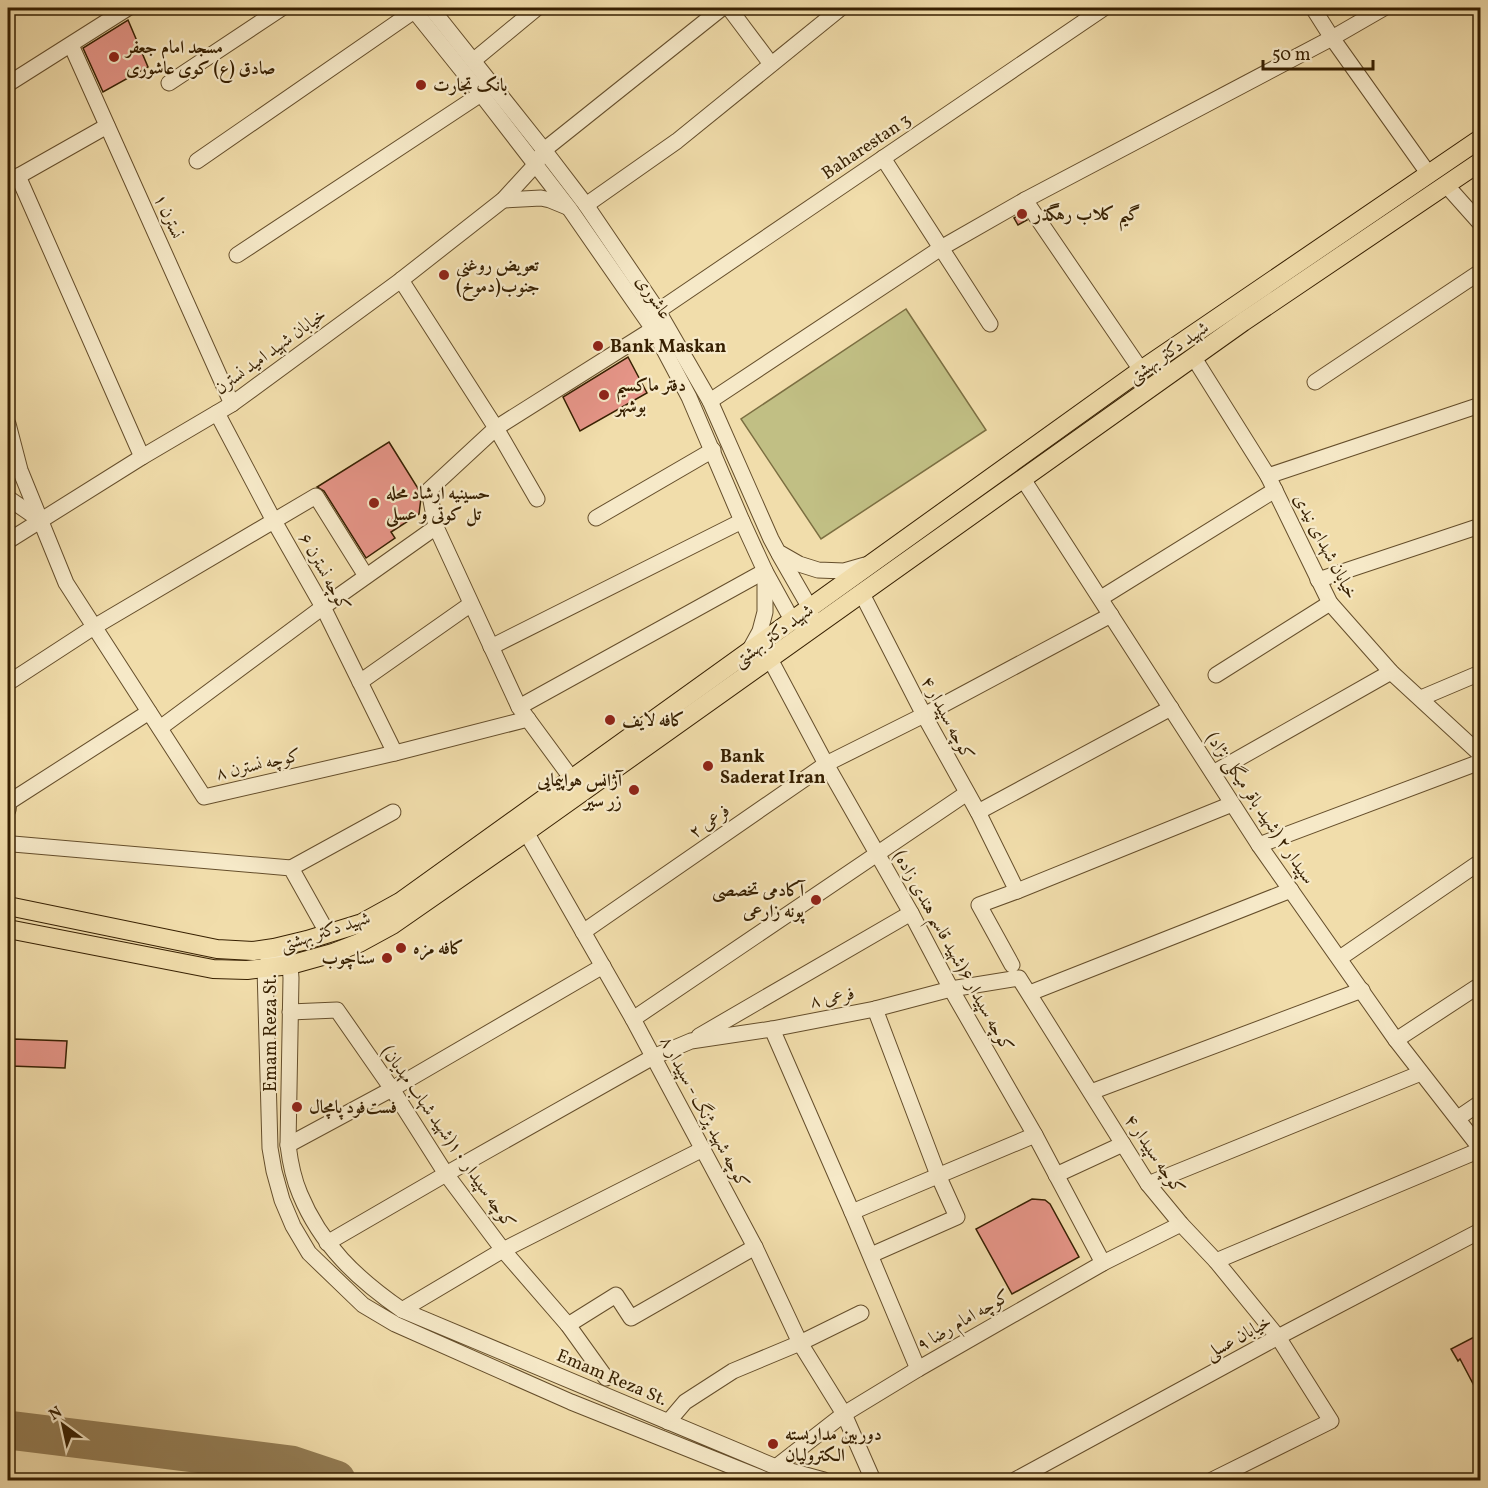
<svg xmlns="http://www.w3.org/2000/svg" width="1488" height="1488" font-family="Vollkorn,Amiri,serif">
<rect width="100%" height="100%" fill="#f1ddab"/>
<filter id="stains"><feTurbulence type="fractalNoise" baseFrequency=".00333" numOctaves="4"/><feColorMatrix values="0 0 0 0 .2 0 0 0 0 .09 0 0 0 0 .02 0 0 0 .5 -.17"/></filter>
<radialGradient id="worn" r=".72"><stop offset=".6" stop-color="#630" stop-opacity="0"/><stop offset="1" stop-color="#630" stop-opacity=".3"/></radialGradient>
<polygon fill="#c1bf84" stroke="#7c6f42" stroke-width="1.5" points="906,309 986,430 821,539 741,419"/>
<g fill="none" stroke-linecap="round" stroke-linejoin="round">
<polyline stroke="#947e56" stroke-width="39" points="8,1430 291,1465 336,1480"/>
</g>
<g fill="#e69588" stroke="#361f00" stroke-width="1.5">
<polygon points="128,20 148,67 103,92 83,48"/>
<polygon points="1022,213 1027,220 1018,225 1014,218"/>
<polygon points="628,357 647,393 580,431 563,397"/>
<polygon points="389,442 419,490 421,498 419,514 391,532 395,538 366,558 324,491 317,487"/>
<polygon points="13,1039 67,1041 65,1068 11,1066"/>
<polygon points="1032,1199 1045,1200 1050,1204 1079,1257 1012,1294 976,1229"/>
<polygon points="1480,1334 1480,1397 1460,1359 1458,1361 1451,1349"/>
</g>
<g fill="none" stroke-linecap="round" stroke-linejoin="round">
<defs>
<g id="minor">
<polyline points="412,8 481,94 569,208 653,329 689,397 742,521 765,571 765,612 760,631 749,651"/>
<polyline points="431,8 544,150 586,205 658,311 710,401 771,539 778,552 799,564 818,570 844,571 865,565"/>
<polyline points="729,8 771,64"/>
<polyline points="1313,8 1332,38 1428,173"/>
<polyline points="71,45 232,404"/>
<polyline points="474,60 537,8"/>
<polyline points="169,83 282,8"/>
<polyline points="8,84 128,8"/>
<polyline points="883,158 990,324"/>
<polyline points="197,161 414,11"/>
<polyline points="18,176 142,457"/>
<polyline points="8,182 107,126"/>
<polyline points="1447,186 1480,223"/>
<polyline points="503,200 541,198 550,200 567,207"/>
<polyline points="1025,200 1141,370"/>
<polyline points="586,205 677,141 841,8"/>
<polyline points="237,255 481,94"/>
<polyline points="401,280 496,428 537,499"/>
<polyline points="658,311 1104,8"/>
<polyline points="1194,358 1268,476 1330,603 1391,672 1480,754"/>
<polyline points="1315,382 1480,272"/>
<polyline points="710,401 941,248 1025,200 1332,38 1384,8"/>
<polyline points="217,413 274,521 323,607 395,753"/>
<polyline points="8,424 20,470 66,583 204,797 395,753 528,719"/>
<polyline points="1268,476 1480,405"/>
<polyline points="1023,479 1259,845 1396,1040 1480,1148"/>
<polyline points="8,498 40,520"/>
<polyline points="596,518 713,450"/>
<polyline points="8,541 142,457 232,404 401,280 503,200 536,164 544,150 722,8"/>
<polyline points="779,554 810,608 811,617"/>
<polyline points="1318,580 1480,526"/>
<polyline points="862,594 924,715 978,812 1017,891 979,905 1012,965"/>
<polyline points="1101,598 1275,490"/>
<polyline points="491,647 742,521"/>
<polyline points="770,659 826,764 911,913 951,989 1035,1135 1103,1263"/>
<polyline points="1216,675 1330,603"/>
<polyline points="360,682 471,604"/>
<polyline points="8,683 94,627 316,496 366,576"/>
<polyline points="1421,698 1480,673"/>
<polyline points="519,707 765,571 792,620 801,624"/>
<polyline points="160,728 323,607 436,527"/>
<polyline points="1213,773 1391,672"/>
<polyline points="572,779 519,707 436,527 429,490 496,428 653,329"/>
<polyline points="8,810 9,802 149,712"/>
<polyline points="978,812 1171,708"/>
<polyline points="526,832 633,1019 755,1247 800,1343 844,1414 873,1480"/>
<polyline points="13,844 291,868 328,934"/>
<polyline points="1259,845 1480,762"/>
<polyline points="291,868 393,812"/>
<polyline points="1017,891 1232,804"/>
<polyline points="583,932 826,764 924,715 1111,615"/>
<polyline points="1340,958 1480,862"/>
<polyline points="1030,993 1291,890"/>
<polyline points="290,1012 337,1010 392,1089 446,1174 503,1250 568,1325 606,1378"/>
<polyline points="633,1019 967,793"/>
<polyline points="772,1029 852,1212 918,1369"/>
<polyline points="699,1036 911,913"/>
<polyline points="1396,1040 1480,985"/>
<polyline points="1091,1092 1362,990"/>
<polyline points="1458,1118 1480,1103"/>
<polyline points="288,1145 392,1089 603,966"/>
<polyline points="1056,1175 1123,1144"/>
<polyline points="1148,1184 1421,1073"/>
<polyline points="852,1212 1035,1135"/>
<polyline points="327,1243 446,1174 653,1057 691,1041 772,1029 875,1009 951,989 1019,978 1148,1184 1181,1224 1216,1261 1278,1337 1331,1421 1212,1480"/>
<polyline points="871,1255 957,1217 938,1175 875,1009"/>
<polyline points="1216,1261 1480,1150"/>
<polyline points="402,1310 503,1250 703,1149"/>
<polyline points="568,1325 616,1295 631,1318 755,1247"/>
<polyline points="668,1422 685,1402 733,1371 800,1343 861,1313"/>
<polyline points="776,1467 844,1414 918,1369 1103,1263 1181,1224"/>
<path d="M766,1480L571,1402L395,1324L363,1305L309,1253L293,1226L282,1200L274,1171L270,1148L265,968L274,948L290,965L291,978L288,1145C290,1161 293,1178 300,1194C321,1245 357,1279 402,1310L776,1467L824,1480"/>
<polyline points="1015,1480 1278,1337 1480,1231"/>
</g>
<g id="major">
<polyline points="8,906 217,949 253,951 274,948 307,940 362,923 400,902 1141,370 1480,139"/>
<polyline points="8,929 213,969 247,970 290,965 333,953 359,943 392,925 526,832 1243,322 1480,162"/>
</g>
</defs>
<use href="#minor" stroke="#654e2b" stroke-width="17"/>
<use href="#major" stroke="#361f00" stroke-width="20"/>
<use href="#minor" stroke="#f6e9c8" stroke-width="15"/>
<use href="#major" stroke="#f1ddab" stroke-width="18"/>
</g>
<g fill="#8f2418" stroke="#f6e9c8" stroke-width="2">
<circle cx="114" cy="57" r="6"/>
<circle cx="421" cy="85" r="6"/>
<circle cx="1022" cy="214" r="6"/>
<circle cx="444" cy="275" r="6"/>
<circle cx="598" cy="346" r="6"/>
<circle cx="604" cy="395" r="6"/>
<circle cx="374" cy="503" r="6"/>
<circle cx="610" cy="720" r="6"/>
<circle cx="708" cy="766" r="6"/>
<circle cx="634" cy="790" r="6"/>
<circle cx="816" cy="900" r="6"/>
<circle cx="401" cy="948" r="6"/>
<circle cx="387" cy="958" r="6"/>
<circle cx="297" cy="1107" r="6"/>
<circle cx="773" cy="1444" r="6"/>
</g>
<g text-anchor="middle" stroke-width="4.5" stroke-linejoin="round" paint-order="stroke">
<g font-size="18" font-weight="bold" fill="#361f00" stroke="#f6e9c8" text-anchor="start">
<text x="126" y="53">مسجد امام جعفر<tspan x="126" dy="21">صادق (ع) کوی عاشوری</tspan></text>
<text x="433" y="91">بانک تجارت</text>
<text x="1034" y="220">گیم کلاب رهگذر</text>
<text x="456" y="271">تعويض روغنی<tspan x="456" dy="21">جنوب(دموخ)</tspan></text>
<text x="610" y="352">Bank Maskan</text>
<text x="616" y="391">دفتر ماکسیم<tspan x="616" dy="21">بوشهر</tspan></text>
<text x="386" y="499">حسینیه ارشاد محله<tspan x="386" dy="21">تل کوتی و عسلی</tspan></text>
<text x="622" y="726">کافه لایف</text>
<text x="720" y="762">Bank<tspan x="720" dy="21">Saderat Iran</tspan></text>
<text x="622" y="786" text-anchor="end">آژانس هواپیمایی<tspan x="622" dy="21">زر سیر</tspan></text>
<text x="804" y="896" text-anchor="end">آکادمی تخصصی<tspan x="804" dy="21">پونه زارعی</tspan></text>
<text x="413" y="954">کافه مزه</text>
<text x="375" y="964" text-anchor="end">سناچوب</text>
<text x="309" y="1113">فست‌فود پامچال</text>
<text x="785" y="1440">دوربین مداربسته<tspan x="785" dy="21">الکترولیان</tspan></text>
</g>
<g font-size="18" fill="#361f00" stroke="#f6e9c8">
<text transform="translate(866 146) rotate(-34)" y="6">Baharestan 3</text>
<text transform="translate(169 216) rotate(66)" y="6">نسترن ۱</text>
<text transform="translate(654 297) rotate(56)" y="6">عاشوری</text>
<text transform="translate(270 351) rotate(-36)" y="6">خیابان شهید امید نسترن</text>
<text transform="translate(1168 352) rotate(-35)" y="6">شهید دکتر بهشتی</text>
<text transform="translate(1326 546) rotate(62)" y="6">خیابان شهدای نیدی</text>
<text transform="translate(325 572) rotate(61)" y="6">کوچه نسترن ۶</text>
<text transform="translate(773 635) rotate(-36)" y="6">شهید دکتر بهشتی</text>
<text transform="translate(948 718) rotate(62)" y="6">کوچه سپیدار ۴</text>
<text transform="translate(258 764) rotate(-13)" y="6">کوچه نسترن ۸</text>
<text transform="translate(1261 808) rotate(56)" y="6">سپیدار ۲ (شهید باقر میگلی نژاد)</text>
<text transform="translate(709 821) rotate(-35)" y="6">فرعی ۲</text>
<text transform="translate(325 931) rotate(-18)" y="6">شهید دکتر بهشتی</text>
<text transform="translate(954 951) rotate(61)" y="6">کوچه سپیدار ۶(شهید قاسم هندی زاده)</text>
<text transform="translate(832 997) rotate(-11)" y="6">فرعی ۸</text>
<text transform="translate(270 1033) rotate(-90)" y="6">Emam Reza St.</text>
<text transform="translate(705 1112) rotate(62)" y="6">کوچه شهید پژنگ - سپیدار ۸</text>
<text transform="translate(449 1137) rotate(55)" y="6">کوچه سپیدار ۱۰(شهید شهاب مهدیان)</text>
<text transform="translate(1155 1154) rotate(56)" y="6">کوچه سپیدار ۴</text>
<text transform="translate(963 1320) rotate(-30)" y="6">کوچه امام رضا ۹</text>
<text transform="translate(1238 1337) rotate(-29)" y="6">خیابان عسلی</text>
<text transform="translate(612 1377) rotate(23)" y="6">Emam Reza St.</text>
</g>
</g>
<rect width="1488" height="1488" fill="none" stroke="#f1ddab" stroke-width="30"/>
<rect x="9" y="9" width="1470" height="1470" fill="none" stroke="#361f00" stroke-width="3"/>
<rect x="15" y="15" width="1458" height="1458" fill="none" stroke="#361f00" stroke-width="1.5"/>
<g transform="translate(63 1425) rotate(327)" stroke="#f6e9c8" stroke-width="4.5" paint-order="stroke">
<path d="M0-4.5L10 22L0 15L-10 22Z" fill="#361f00"/>
<text y="-9" font-size="16" font-weight="bold" text-anchor="middle" fill="#361f00">N</text>
</g>
<path d="M1263 60v9h110v-9" fill="none" stroke="#361f00" stroke-width="3"/>
<text x="1272" y="60" font-size="18" fill="#361f00" stroke="#f6e9c8" stroke-width="4.5" paint-order="stroke">50 m</text>
<rect width="100%" height="100%" filter="url(#stains)"/>
<rect width="100%" height="100%" fill="url(#worn)"/>
</svg>
